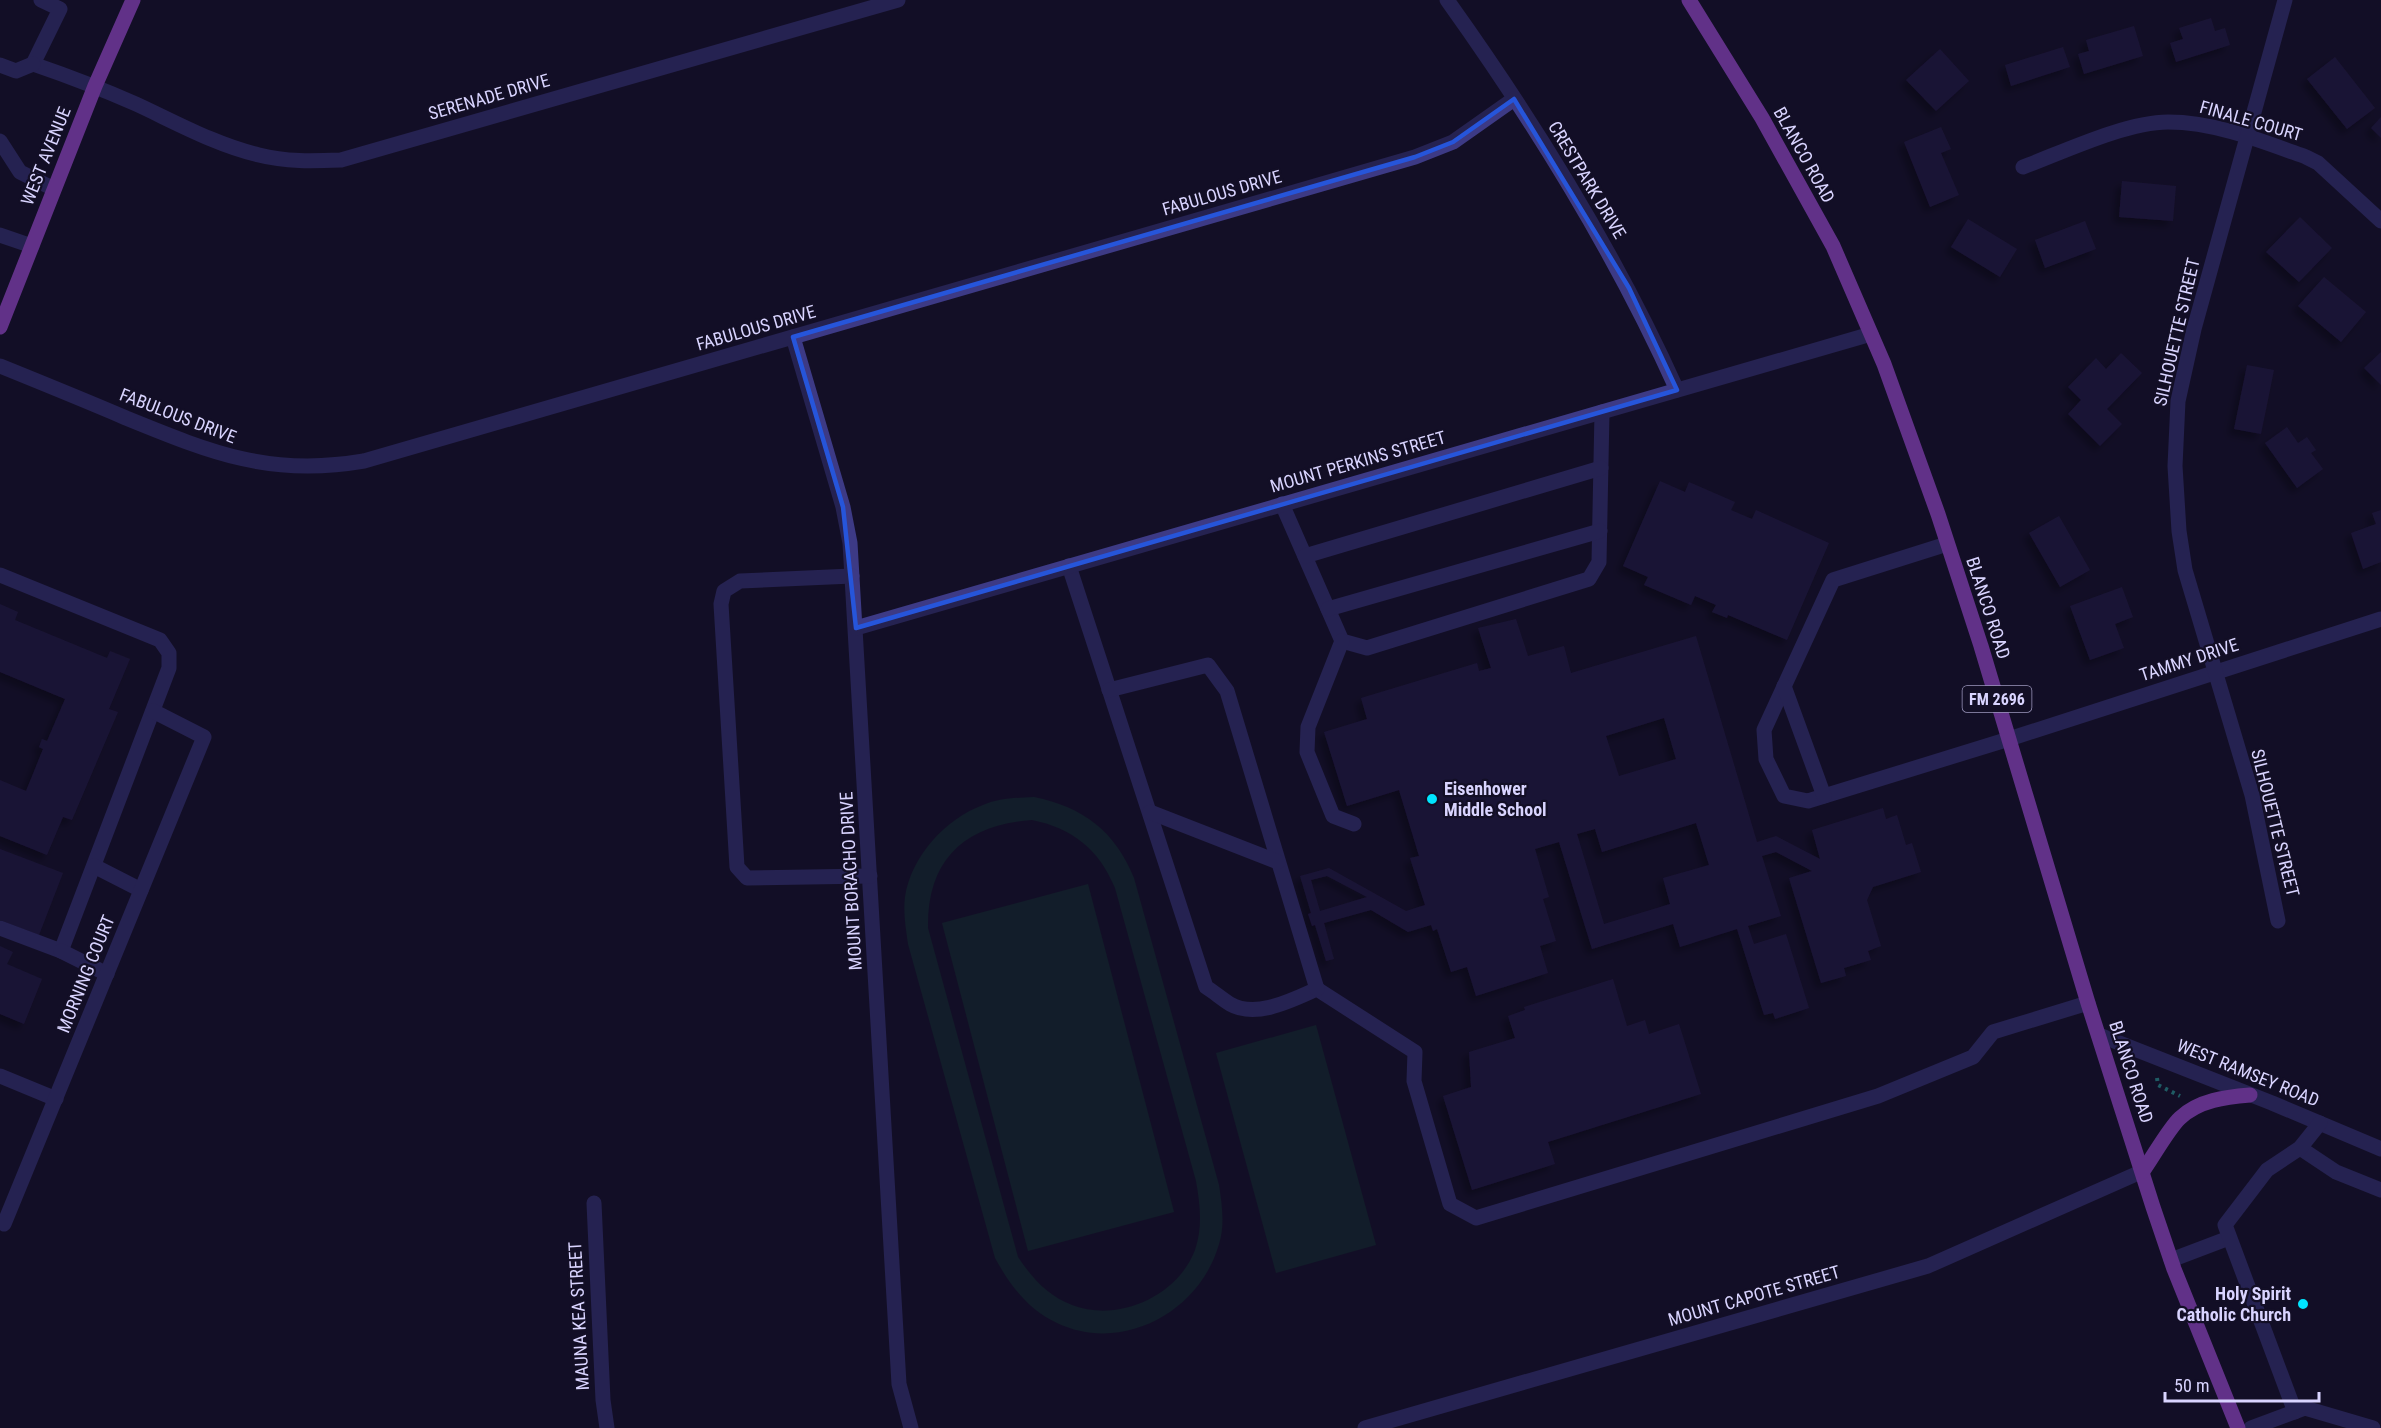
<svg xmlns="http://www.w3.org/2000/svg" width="2381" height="1428" font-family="'Roboto Condensed',sans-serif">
<defs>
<filter id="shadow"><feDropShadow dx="-5.5" dy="5.5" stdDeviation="3" flood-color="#0009"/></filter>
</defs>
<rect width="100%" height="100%" fill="#130f26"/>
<g fill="#12302f" fill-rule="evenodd">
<path d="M1034,797C1083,807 1115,831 1134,878L1219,1185C1222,1205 1225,1225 1219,1244C1200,1312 1122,1354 1057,1323C1028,1310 1010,1285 995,1258L908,944C906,929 903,913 905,897C911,857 945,819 983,805C1000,798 1016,798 1034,797ZM1032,820C1072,828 1099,849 1115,888L1196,1181C1200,1204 1203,1227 1195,1250C1178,1296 1118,1323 1072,1305C1048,1296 1032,1278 1018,1257L928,928C927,859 965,825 1032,820Z"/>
<polygon points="1088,884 1174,1212 1028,1251 942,923"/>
<polygon points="1316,1025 1376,1245 1276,1273 1216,1053"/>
</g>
<g fill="#241b47" fill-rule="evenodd" filter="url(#shadow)">
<polygon points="2211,18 2215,31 2225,28 2230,45 2176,62 2170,43 2183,39 2179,28"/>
<polygon points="2134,26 2143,56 2084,74 2078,54 2089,51 2086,40"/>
<polygon points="2063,47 2070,67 2011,86 2005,65"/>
<polygon points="1940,49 1969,81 1936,111 1906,80"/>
<polygon points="2335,57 2375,108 2347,129 2307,79"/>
<polygon points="2381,117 2381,138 2371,128"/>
<polygon points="1941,127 1951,149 1941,153 1959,195 1930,207 1904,142"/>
<polygon points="2122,181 2176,186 2173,221 2119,217"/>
<polygon points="2300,217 2332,248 2299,282 2266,252"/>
<polygon points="1968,219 2017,249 2000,277 1951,247"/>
<polygon points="2085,221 2096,249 2045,268 2035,240"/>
<polygon points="2324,277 2366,312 2341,342 2298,306"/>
<polygon points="2381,352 2381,385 2364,368"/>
<polygon points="2121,353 2142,373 2107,409 2122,424 2100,446 2068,414 2081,400 2068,387 2096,358 2106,369"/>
<polygon points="2247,365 2274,370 2261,434 2234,429"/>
<polygon points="2287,427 2298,443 2307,437 2316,450 2311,453 2323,469 2297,488 2265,443"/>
<polygon points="1660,481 1685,492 1689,482 1735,502 1731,510 1752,519 1756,510 1829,543 1787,640 1728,615 1727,618 1712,612 1716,605 1695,596 1691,605 1644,585 1648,577 1623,566"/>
<polygon points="2381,510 2381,562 2363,569 2351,533 2376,524 2372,513"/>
<polygon points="2059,516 2090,570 2060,587 2029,533"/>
<polygon points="2122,587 2133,617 2115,624 2124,648 2090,660 2070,606"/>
<polygon points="0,604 18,612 15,620 107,658 110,651 130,659 109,709 118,712 72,820 63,817 47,855 0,836 0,780 26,791 43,749 39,747 42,739 47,741 65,699 0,672"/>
<path d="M1516,619L1528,656L1564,646L1571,673L1696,636L1757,842L1776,836L1820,859L1812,830L1883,808L1886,819L1897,815L1906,845L1912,843L1921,872L1873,887L1867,900L1881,946L1868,951L1871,960L1844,968L1846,976L1821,983L1789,878L1812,871L1776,852L1762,856L1781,916L1748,926L1754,944L1786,934L1809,1008L1775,1019L1773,1013L1764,1015L1737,929L1680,947L1673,924L1592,949L1559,842L1535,849L1549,897L1543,899L1556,941L1540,946L1548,973L1476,996L1467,967L1451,972L1437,929L1433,931L1431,925L1408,932L1371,910L1324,923L1334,959L1326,961L1315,925L1312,926L1308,914L1311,913L1300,876L1329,868L1406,911L1425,905L1410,858L1419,856L1399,790L1347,806L1324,732L1367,719L1361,698L1477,663L1479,671L1491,668L1478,628ZM1664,718L1676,759L1619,776L1606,736ZM1696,823L1709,865L1663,878L1670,904L1604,924L1577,834L1595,829L1602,852ZM1327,876L1367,897L1320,911L1311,880Z"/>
<polygon points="0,849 63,873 39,935 0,920"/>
<polygon points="0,946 13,952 7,964 42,979 24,1024 0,1014"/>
<polygon points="1613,979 1627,1026 1645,1020 1649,1034 1679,1024 1701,1094 1548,1142 1555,1164 1472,1190 1443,1096 1471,1087 1469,1052 1515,1038 1508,1016 1525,1010 1524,1007"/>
</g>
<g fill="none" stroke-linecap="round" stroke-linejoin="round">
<polyline stroke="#2fb8b0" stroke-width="4" stroke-dasharray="3 4.5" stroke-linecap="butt" points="2157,1078 2158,1085 2180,1096"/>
<g stroke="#3d3a85" stroke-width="15">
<path d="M41,0L60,9L33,64C68,76 102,89 136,104C175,122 216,145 259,155C286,162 313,161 341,160L898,0"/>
<path d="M1447,0C1535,123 1615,252 1677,390"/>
<polyline points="0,65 16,71 33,64"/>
<polyline points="0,141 20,172 54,189"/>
<path d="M2023,167C2063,152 2126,122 2168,122C2215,122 2262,141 2306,157L2318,163L2381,221"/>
<polyline points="0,235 32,246"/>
<polyline points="793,337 843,507 850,543 899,1384 911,1428"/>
<path d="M0,366C42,383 84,400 126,418C212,453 270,477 364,461L1415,157L1453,142L1514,99"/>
<polyline points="1282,504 1342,641 1367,648 1589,579 1599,562 1602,412"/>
<polyline points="1947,544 1833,580 1764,730 1766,759 1784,796 1808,801 2009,739 2381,619"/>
<polyline points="1305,556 1601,468"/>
<path d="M1069,566L1206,987C1214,992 1222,999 1230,1004C1256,1019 1292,1000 1317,989L1415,1052L1414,1081L1450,1204L1476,1218L1878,1096L1973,1057L1993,1032L2088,1003"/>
<polyline points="0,575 160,640 169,653 169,668 61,951 0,928"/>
<polyline points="852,576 740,581 724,591 721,604 737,867 747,878 870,876"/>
<polyline points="1328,609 1600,531"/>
<polyline points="856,628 1871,334"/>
<polyline points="1342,641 1308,727 1307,752 1333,816 1354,824"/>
<polyline points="1784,686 1824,796"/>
<polyline points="1109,690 1208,665 1227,691 1317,989"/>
<polyline points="1150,812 1278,862"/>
<polyline points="94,866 141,890"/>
<polyline points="2278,921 2252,795 2185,570 2179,531 2175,466 2178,401 2194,329 2285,0"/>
<polyline points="61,951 107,974"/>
<polyline points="2099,1035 2272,1103 2381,1149"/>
<polyline points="0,1076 56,1099"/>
<polyline points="2300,1148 2336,1172 2381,1190"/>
<polyline points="594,1203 603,1400 607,1428"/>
<polyline points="4,1224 204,737 153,711"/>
<polyline points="2171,1260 2229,1238"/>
<polyline points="2295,1412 2225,1225 2267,1170 2300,1148 2320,1123"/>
<polyline points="1365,1428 1928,1266 2143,1171"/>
<polyline points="2251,1428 2305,1408 2373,1428"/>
</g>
<g stroke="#c25bff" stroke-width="15">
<polyline points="1689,0 1762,118 1833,246 1884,364 1938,514 1981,646 2088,1003 2153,1207 2174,1269 2238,1428"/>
<polyline points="0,327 95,86 133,0"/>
<path d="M2143,1171C2153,1157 2169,1128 2180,1118C2199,1100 2226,1097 2250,1095"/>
</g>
</g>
<path d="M0 0H2381V1428H0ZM1514,99L1629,288L1677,390L856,628L843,507L793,337L1415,157L1453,142Z" fill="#130f26" fill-opacity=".55" fill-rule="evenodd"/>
<path fill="none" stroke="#2655da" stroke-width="4.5" stroke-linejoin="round" d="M1514,99L1629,288L1677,390L856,628L843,507L793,337L1415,157L1453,142Z"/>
<g fill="#00e5ff" stroke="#130f26" stroke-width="2">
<circle cx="1432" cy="799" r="6"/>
<circle cx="2303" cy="1304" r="6"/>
</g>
<g text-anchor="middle" stroke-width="4.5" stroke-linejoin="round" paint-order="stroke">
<rect fill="#130f26" stroke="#9e99be" stroke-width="1.5" x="1962.5" y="686" width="69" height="26" rx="4.5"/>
<g font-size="16" font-weight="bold" fill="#d9d4ff">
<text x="1997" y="705">FM 2696</text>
</g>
<g font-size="18" fill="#d9d4ff" stroke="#130f26">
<text transform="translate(489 97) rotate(-16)" y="6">SERENADE DRIVE</text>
<text transform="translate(2251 121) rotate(16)" y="6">FINALE COURT</text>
<text transform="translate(1804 155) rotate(61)" y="6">BLANCO ROAD</text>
<text transform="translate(46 156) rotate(-68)" y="6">WEST AVENUE</text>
<text transform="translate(1587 180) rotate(59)" y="6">CRESTPARK DRIVE</text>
<text transform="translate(1222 193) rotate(-16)" y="6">FABULOUS DRIVE</text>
<text transform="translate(756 328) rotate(-16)" y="6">FABULOUS DRIVE</text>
<text transform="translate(2177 332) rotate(-77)" y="6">SILHOUETTE STREET</text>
<text transform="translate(178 416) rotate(21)" y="6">FABULOUS DRIVE</text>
<text transform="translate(1358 462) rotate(-16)" y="6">MOUNT PERKINS STREET</text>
<text transform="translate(1988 608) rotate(72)" y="6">BLANCO ROAD</text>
<text transform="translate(2189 660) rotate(-18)" y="6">TAMMY DRIVE</text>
<text transform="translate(2275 823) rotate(76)" y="6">SILHOUETTE STREET</text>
<text transform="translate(851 881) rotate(-93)" y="6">MOUNT BORACHO DRIVE</text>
<text transform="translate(86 974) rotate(-68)" y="6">MORNING COURT</text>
<text transform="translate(2131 1072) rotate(72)" y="6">BLANCO ROAD</text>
<text transform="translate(2248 1073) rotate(22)" y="6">WEST RAMSEY ROAD</text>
<text transform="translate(1754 1296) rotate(-16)" y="6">MOUNT CAPOTE STREET</text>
<text transform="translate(579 1316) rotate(-93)" y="6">MAUNA KEA STREET</text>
</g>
<g font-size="18" font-weight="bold" fill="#d9d4ff" stroke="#130f26" text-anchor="start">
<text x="1444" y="795">Eisenhower<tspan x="1444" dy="21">Middle School</tspan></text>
<text x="2291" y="1300" text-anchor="end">Holy Spirit<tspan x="2291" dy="21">Catholic Church</tspan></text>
</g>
</g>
<path d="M2165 1392v9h154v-9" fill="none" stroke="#d9d4ff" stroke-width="3"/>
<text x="2174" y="1392" font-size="18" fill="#d9d4ff" stroke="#130f26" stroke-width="4.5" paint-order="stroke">50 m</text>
</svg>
